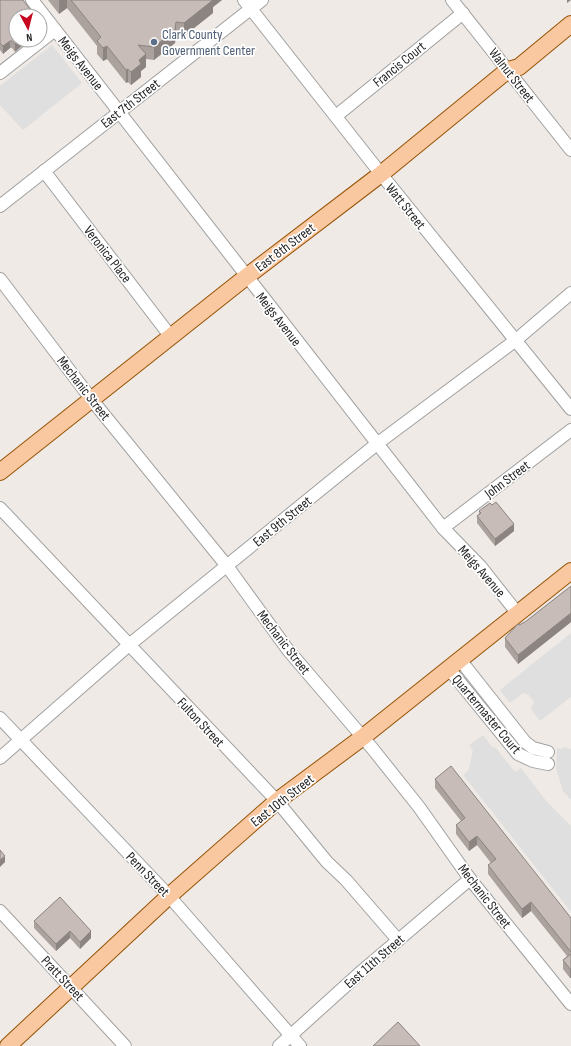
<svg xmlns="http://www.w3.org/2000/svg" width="571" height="1046" font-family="'Sofia Sans Condensed',sans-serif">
<rect width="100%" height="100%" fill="#efeae5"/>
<g fill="#dfdfdf">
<polygon points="52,45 82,83 23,130 0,105 0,86"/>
<polygon points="571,633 571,697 540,721 531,709 534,702 528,694 523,693 510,703 500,690"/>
<polygon points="483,735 493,748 495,747 515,772 521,768 547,802 571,826 571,912 463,775 468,771 473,751 469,745"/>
<polygon points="564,747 571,749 571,800 563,791 556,768 557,748 562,749"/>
</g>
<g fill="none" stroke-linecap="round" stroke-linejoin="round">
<defs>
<g id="minor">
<polyline points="32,0 443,528 481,567 518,614"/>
<polyline points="244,0 381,174 571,409"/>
<polyline points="452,0 571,150"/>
<polyline points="0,73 55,30"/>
<polyline points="336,116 463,13"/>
<polyline points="44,171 171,337"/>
<polyline points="0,206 262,0"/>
<polyline points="0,279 92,400 227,566 288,650 372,748 419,807 470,879 571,1004"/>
<polyline points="0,508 277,801 327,862 346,880 398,940"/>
<polyline points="443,528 571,430"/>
<polyline points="461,661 525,742 533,748 548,752"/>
<polyline points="449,669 518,754 533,761 548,764"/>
<polyline points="0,718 169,896 300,1046"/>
<polyline points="0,758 129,645 378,443 516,340 571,293"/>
<polyline points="0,911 125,1046"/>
<polyline points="279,1046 362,971 470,879"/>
</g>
<g id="major">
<polyline points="0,472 246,277 381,174 508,70 519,67 571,24"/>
<polyline points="8,1046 169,896 277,801 363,737 571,571"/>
</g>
</defs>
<use href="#minor" stroke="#a0a0a0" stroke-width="14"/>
<use href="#major" stroke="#955204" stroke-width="18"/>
<use href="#minor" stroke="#fff" stroke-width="12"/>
<use href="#major" stroke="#f9c7a0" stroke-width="16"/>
</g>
<g fill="#aba29e">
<polygon points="0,0 23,0 15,52 12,48 10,48 3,54 0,50"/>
<polygon points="48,0 222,0 213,7 213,13 184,36 176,35 175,43 154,60 146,59 146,67 141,71 141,77 131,85 128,82 126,83 107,59 103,61 97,54 97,46 67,8 59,14"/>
<polygon points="479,511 514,531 495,546 477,523 477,516 479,514"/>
<polygon points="571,586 571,622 518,664 505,647 505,638 519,625 525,622"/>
<polygon points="435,779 571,918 571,978 570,978 563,969 563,960 567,956 531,911 522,918 488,874 488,865 491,863 477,845 469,851 456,834 456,825 461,821 435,788"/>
<polygon points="60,897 91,938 80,949 70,938 56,951 34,928 34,921"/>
</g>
<g fill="#8b8481">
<polygon points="60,0 67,0 67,8 59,14 59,1"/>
<polygon points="211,0 222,0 213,7 213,13 184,36 184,23"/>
<polygon points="567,0 571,0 567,3"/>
<polygon points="176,22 176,35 175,43 154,60 154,47"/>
<polygon points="20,40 29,40 15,52 15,44"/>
<polygon points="10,41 10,48 3,54 3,46"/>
<polygon points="107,46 107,59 103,61 103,48"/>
<polygon points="146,54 146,67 141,71 141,77 131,85 131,72 139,60"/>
<polygon points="128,69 128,82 126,83 126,70"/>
<polygon points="514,524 514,531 495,546 495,539"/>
<polygon points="571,613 571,622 518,664 518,655"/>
<polygon points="477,836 477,845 469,851 469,842"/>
<polygon points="5,856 5,862 0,867 0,860"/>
<polygon points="531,902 531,911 522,918 522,909"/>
<polygon points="70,931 70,938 56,951 56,944"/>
<polygon points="91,931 91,938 80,949 80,942"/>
<rect x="570" y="969" width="1" height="9"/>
</g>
<g fill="#c7bcb8" stroke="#8b8481">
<polygon points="0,0 23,0 35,16 16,16 16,40 20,40 15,44 12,41 10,41 3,46 0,43"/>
<polygon points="71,0 213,0 184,23 176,22 175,30 154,47 138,45 146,54 139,60 141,64 131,72 128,69 126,70 107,46 103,48 97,41 101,37"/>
<polygon points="496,502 514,524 495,539 477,516 481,513 479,511 490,503 492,505"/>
<polygon points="571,586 571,613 518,655 505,638 518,624 519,625 525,622"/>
<polygon points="451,766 571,918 571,952 531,902 522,909 488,865 496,859 477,836 469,842 456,825 465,818 435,779"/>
<polygon points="0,850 5,856 0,860"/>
<polygon points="60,897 91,931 80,942 70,931 56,944 34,921"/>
<polygon points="571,954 571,969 570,969 563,960"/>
<polygon points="398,1022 420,1046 373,1046"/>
</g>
<circle fill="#5c6f8a" stroke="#fff" stroke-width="1.5" cx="154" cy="42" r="4"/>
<g text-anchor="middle" stroke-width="3.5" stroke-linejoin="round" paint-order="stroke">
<g font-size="14" fill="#4e5e75" stroke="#fff" text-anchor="start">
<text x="162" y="39">Clark County<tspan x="162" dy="16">Government Center</tspan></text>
</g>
<g font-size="14" fill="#1f1f1f" stroke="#fff">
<text transform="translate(81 63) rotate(52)" y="5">Meigs Avenue</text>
<text transform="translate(399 64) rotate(-39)" y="5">Francis Court</text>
<text transform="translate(512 75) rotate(52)" y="5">Walnut Street</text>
<text transform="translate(130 103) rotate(-38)" y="5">East 7th Street</text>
<text transform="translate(406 206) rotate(51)" y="5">Watt Street</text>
<text transform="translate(285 247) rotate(-37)" y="5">East 8th Street</text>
<text transform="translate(108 254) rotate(52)" y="5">Veronica Place</text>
<text transform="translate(279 319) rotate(52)" y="5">Meigs Avenue</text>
<text transform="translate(84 388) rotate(52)" y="5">Mechanic Street</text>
<text transform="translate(507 479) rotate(-37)" y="5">John Street</text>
<text transform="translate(282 521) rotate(-39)" y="5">East 9th Street</text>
<text transform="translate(482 571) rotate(49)" y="5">Meigs Avenue</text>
<text transform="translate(284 642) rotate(52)" y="5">Mechanic Street</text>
<text transform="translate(487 714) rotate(50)" y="5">Quartermaster Court</text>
<text transform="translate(201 722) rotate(47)" y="5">Fulton Street</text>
<text transform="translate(282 800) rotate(-38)" y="5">East 10th Street</text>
<text transform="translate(148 874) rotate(46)" y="5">Penn Street</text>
<text transform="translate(485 896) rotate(52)" y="5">Mechanic Street</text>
<text transform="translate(374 961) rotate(-41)" y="5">East 11th Street</text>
<text transform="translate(63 978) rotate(47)" y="5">Pratt Street</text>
</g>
</g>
<g transform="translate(28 28) rotate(173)"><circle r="19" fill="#ffffff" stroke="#a5a5a5"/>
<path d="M0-3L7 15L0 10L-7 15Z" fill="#c7061f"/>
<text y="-6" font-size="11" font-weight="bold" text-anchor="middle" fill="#1f1f1f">N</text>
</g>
</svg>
